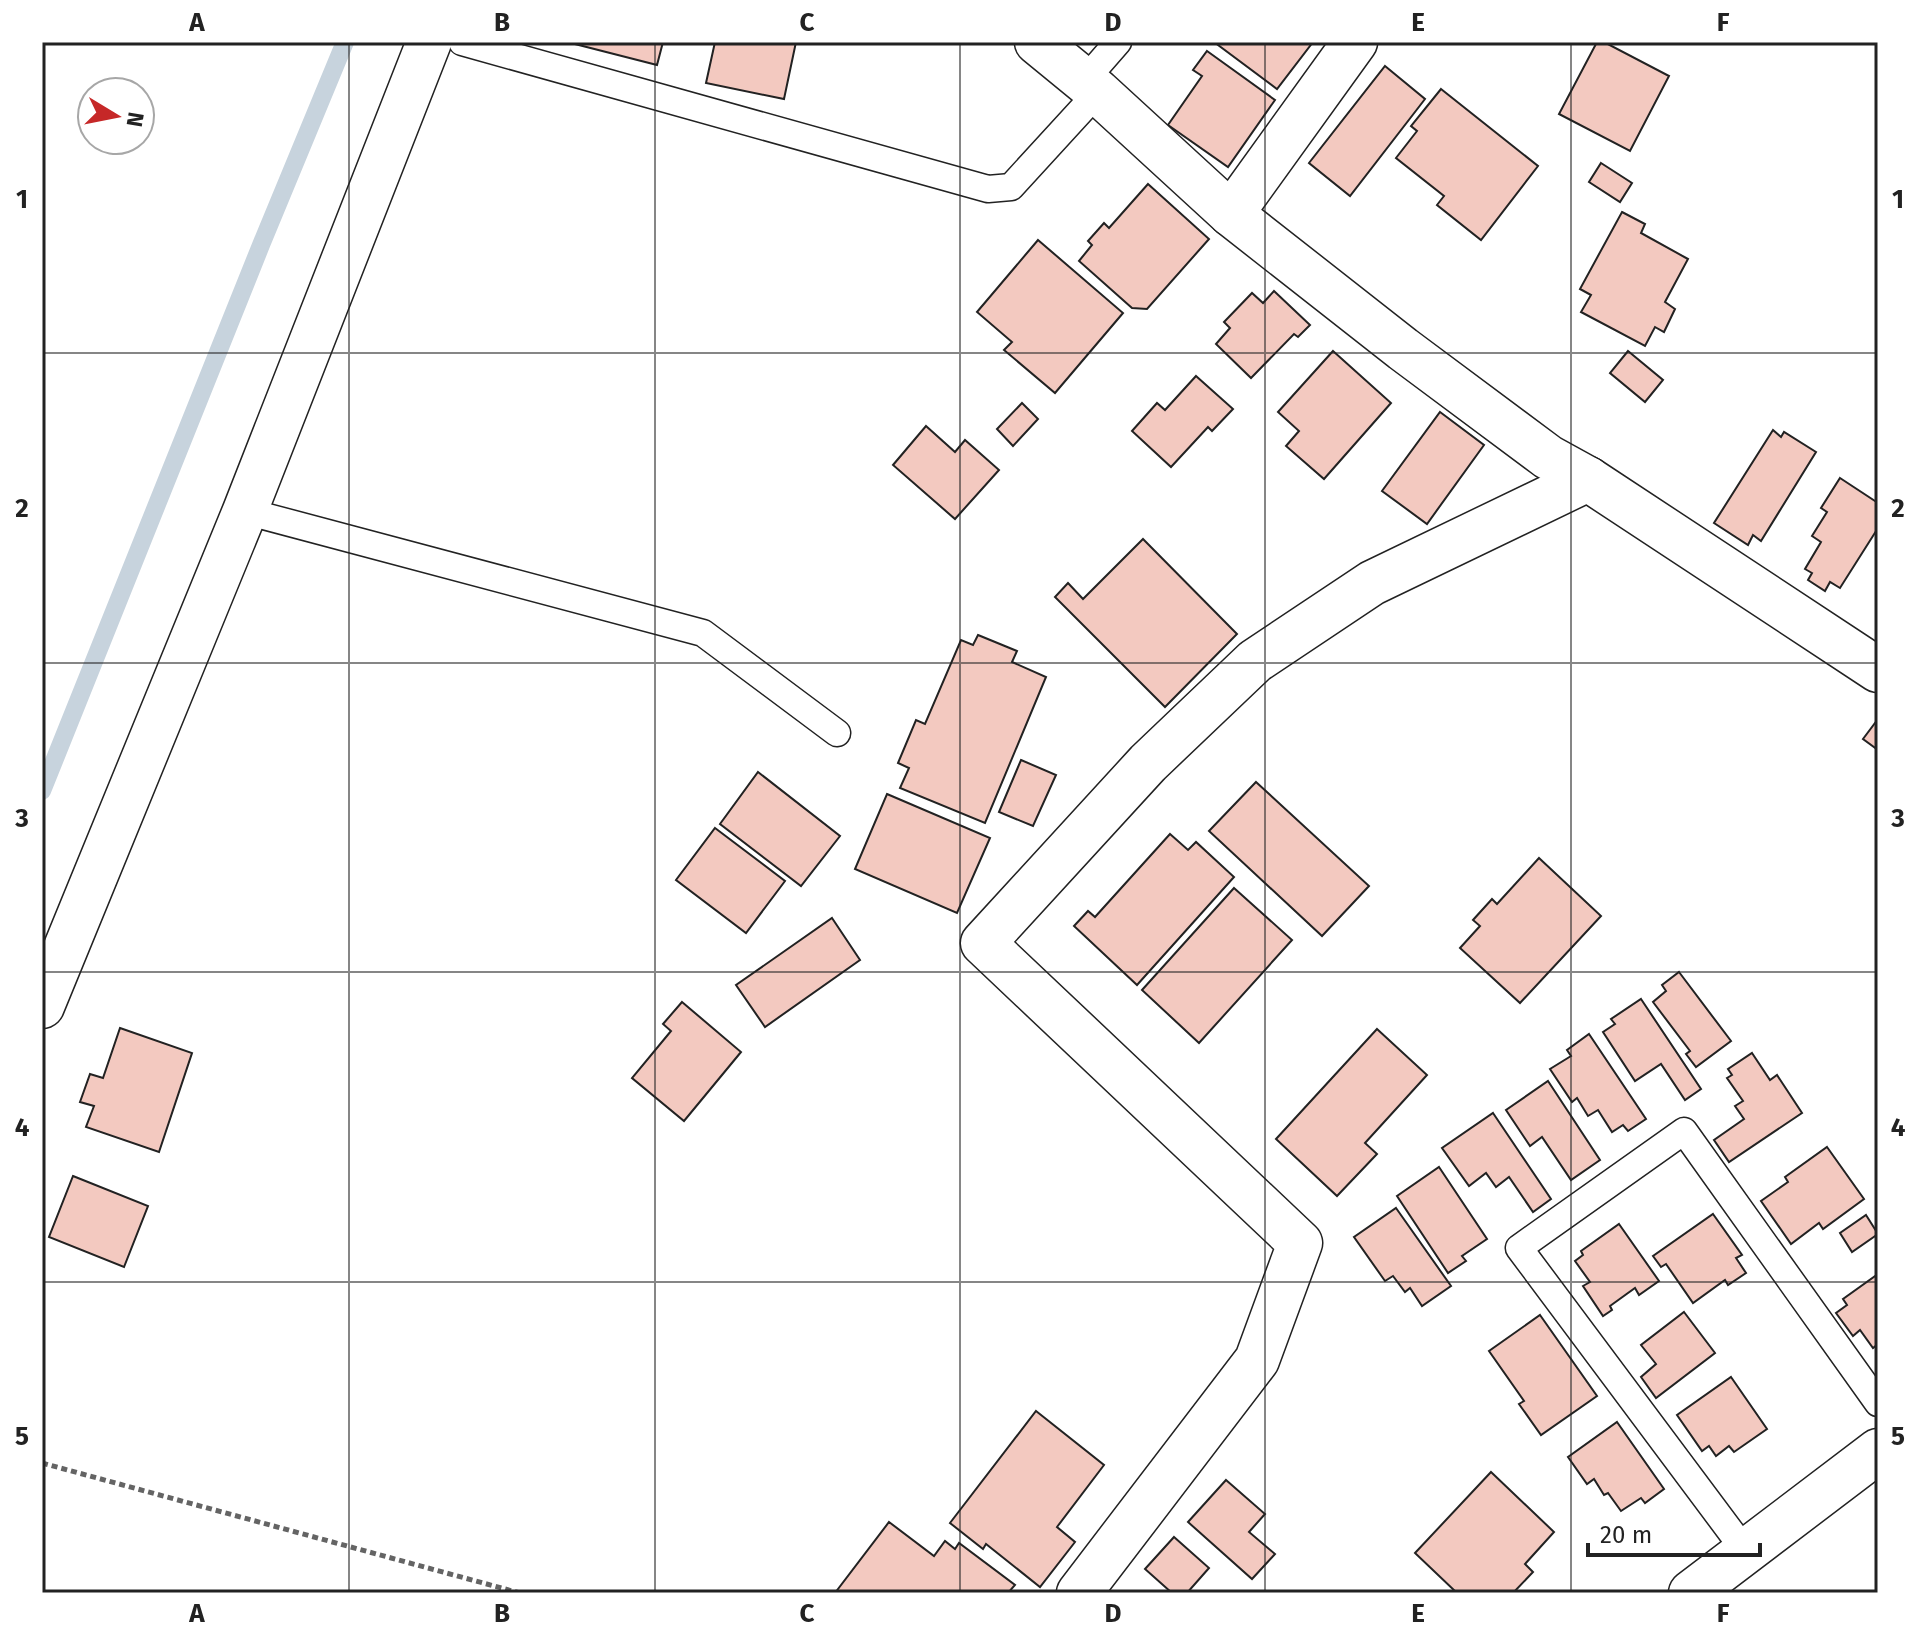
<svg xmlns="http://www.w3.org/2000/svg" width="1920" height="1635" font-family="'Fira Sans',sans-serif">
<rect width="100%" height="100%" fill="#fff"/>
<g fill="none" stroke-linecap="round" stroke-linejoin="round">
<polyline stroke="#c7d3dd" stroke-width="18" points="42,791 261,245 345,42"/>
</g>
<g fill="#f3c9c0" stroke="#222" stroke-width="2">
<polygon points="567,42 663,42 657,65"/>
<polygon points="715,42 796,42 784,99 706,83"/>
<polygon points="1214,42 1313,42 1277,89"/>
<polygon points="1597,42 1604,42 1669,76 1630,151 1559,114"/>
<polygon points="1207,51 1275,100 1228,167 1168,125 1202,76 1193,70"/>
<polygon points="1385,66 1425,99 1350,196 1309,163"/>
<polygon points="1441,89 1538,166 1481,240 1437,205 1444,196 1396,158 1417,131 1411,126"/>
<polygon points="1601,163 1632,183 1620,202 1589,182"/>
<polygon points="1148,184 1209,239 1147,309 1132,308 1079,261 1092,245 1088,241 1104,223 1109,228"/>
<polygon points="1622,212 1645,224 1641,233 1688,259 1665,302 1675,309 1664,332 1655,327 1645,346 1581,312 1591,295 1580,289"/>
<polygon points="1038,240 1123,313 1055,393 1004,350 1012,342 977,312"/>
<polygon points="1274,291 1310,325 1298,337 1294,334 1251,378 1216,344 1230,328 1224,322 1252,293 1263,303"/>
<polygon points="1333,351 1391,403 1324,479 1286,446 1299,431 1278,412"/>
<polygon points="1628,351 1663,380 1645,402 1610,373"/>
<polygon points="1196,376 1233,409 1212,431 1208,427 1171,467 1132,431 1157,403 1165,410"/>
<polygon points="1022,403 1038,419 1013,446 997,429"/>
<polygon points="1440,412 1484,445 1427,524 1382,491"/>
<polygon points="926,426 955,452 965,440 999,470 955,519 893,465"/>
<polygon points="1773,430 1781,437 1784,432 1816,452 1761,541 1753,535 1748,545 1714,523"/>
<polygon points="1840,478 1878,503 1878,528 1840,588 1830,582 1825,591 1808,580 1812,573 1805,569 1821,542 1812,536 1827,512 1821,508"/>
<polygon points="1143,539 1237,634 1165,707 1055,597 1068,583 1083,599"/>
<polygon points="978,635 1017,651 1012,662 1046,677 985,823 900,788 909,768 898,763 916,720 925,724 961,640 973,645"/>
<polygon points="1878,719 1878,750 1863,739"/>
<polygon points="1021,760 1056,775 1033,826 999,812"/>
<polygon points="758,772 840,836 801,886 720,824"/>
<polygon points="1256,782 1369,886 1322,936 1209,831"/>
<polygon points="887,794 990,838 957,913 855,869"/>
<polygon points="715,828 785,881 746,933 676,880"/>
<polygon points="1170,834 1188,850 1196,842 1234,877 1137,985 1074,926 1088,911 1095,917"/>
<polygon points="1539,858 1601,916 1520,1003 1460,948 1480,926 1473,920 1492,899 1497,904"/>
<polygon points="1234,888 1292,940 1199,1043 1142,990"/>
<polygon points="832,918 860,960 765,1027 736,985"/>
<polygon points="1679,972 1731,1041 1696,1067 1686,1054 1690,1051 1653,1002 1666,991 1662,985"/>
<polygon points="1641,999 1701,1089 1685,1100 1661,1064 1635,1081 1603,1032 1615,1024 1611,1019"/>
<polygon points="682,1002 741,1052 684,1121 632,1078 671,1031 663,1024"/>
<polygon points="120,1028 192,1053 159,1152 86,1127 94,1106 80,1102 90,1074 103,1078"/>
<polygon points="1377,1029 1427,1075 1365,1143 1377,1154 1337,1196 1276,1139"/>
<polygon points="1589,1034 1646,1119 1628,1131 1623,1125 1612,1132 1598,1110 1588,1116 1577,1098 1572,1102 1550,1069 1571,1056 1567,1050"/>
<polygon points="1752,1053 1770,1080 1777,1075 1802,1113 1729,1162 1714,1140 1744,1119 1735,1106 1743,1101 1727,1078 1732,1075 1728,1069"/>
<polygon points="1548,1081 1600,1160 1571,1180 1542,1137 1530,1146 1506,1110"/>
<polygon points="1493,1113 1551,1199 1533,1212 1509,1177 1496,1187 1486,1173 1469,1186 1442,1148"/>
<polygon points="1827,1147 1864,1199 1823,1229 1819,1223 1791,1244 1761,1201 1788,1182 1785,1177"/>
<polygon points="1439,1167 1487,1239 1462,1256 1466,1261 1448,1273 1397,1196"/>
<polygon points="73,1176 148,1206 124,1267 49,1237"/>
<polygon points="1396,1208 1451,1286 1422,1306 1410,1288 1405,1292 1393,1276 1385,1281 1354,1237"/>
<polygon points="1713,1214 1742,1255 1736,1258 1746,1273 1728,1285 1725,1280 1693,1303 1666,1264 1661,1267 1653,1256"/>
<polygon points="1866,1215 1878,1234 1852,1252 1840,1233"/>
<polygon points="1619,1224 1659,1281 1639,1295 1635,1288 1610,1306 1612,1310 1603,1316 1583,1286 1590,1282 1575,1261 1583,1255 1581,1251"/>
<polygon points="1878,1274 1878,1344 1873,1348 1860,1330 1853,1336 1836,1313 1847,1305 1843,1299"/>
<polygon points="1684,1312 1715,1353 1656,1398 1641,1377 1656,1364 1641,1345"/>
<polygon points="1540,1315 1597,1396 1541,1435 1519,1404 1524,1401 1489,1351"/>
<polygon points="1731,1377 1767,1429 1734,1452 1729,1446 1716,1456 1709,1446 1702,1451 1677,1415"/>
<polygon points="1036,1411 1104,1465 1057,1527 1075,1542 1040,1587 986,1544 983,1549 950,1523"/>
<polygon points="1617,1422 1664,1489 1645,1503 1641,1498 1621,1511 1608,1493 1604,1495 1594,1479 1587,1484 1568,1457"/>
<polygon points="1491,1472 1554,1532 1525,1564 1533,1572 1513,1593 1457,1593 1415,1553"/>
<polygon points="1226,1480 1265,1514 1249,1532 1275,1554 1252,1579 1188,1522"/>
<polygon points="889,1522 934,1556 945,1541 955,1549 959,1543 1015,1585 1008,1593 835,1593"/>
<polygon points="1174,1537 1209,1568 1187,1593 1172,1593 1145,1569"/>
</g>
<g fill="none" stroke-linecap="round" stroke-linejoin="round">
<defs>
<g id="lane">
<polyline points="462,42 988,189 1011,187 1098,92"/>
<polyline points="1084,81 1118,42"/>
<polyline points="245,511 703,633 837,733"/>
<polyline points="1746,1552 1519,1248 1684,1131 1878,1403"/>
</g>
<g id="street">
<polyline points="1037,42 1098,92 1231,214 1403,349 1548,457 1588,479 1878,670"/>
<polyline points="1231,214 1355,42"/>
<polyline points="42,1006 245,511 429,42"/>
<polyline points="1079,1593 1257,1360 1300,1243 983,943 1148,763 1255,661 1372,583 1588,479"/>
<polyline points="1691,1593 1878,1451"/>
</g>
</defs>
<use href="#lane" stroke="#222" stroke-width="29"/>
<use href="#street" stroke="#222" stroke-width="47"/>
<polyline stroke="#646464" stroke-width="5" stroke-dasharray="6 4" stroke-linecap="butt" points="42,1463 520,1593"/>
<use href="#lane" stroke="#fff" stroke-width="26"/>
<use href="#street" stroke="#fff" stroke-width="44"/>
</g>
<path fill="none" stroke="#222" stroke-width="2" stroke-opacity="0.55" d="M349,42V1593M655,42V1593M960,42V1593M1265,42V1593M1571,42V1593M42,353H1878M42,663H1878M42,972H1878M42,1282H1878"/>
<rect width="1920" height="1635" fill="none" stroke="#ffffff" stroke-width="88"/>
<g transform="translate(116 116) rotate(100)"><circle r="38" fill="#ffffff" stroke="#a7a7a7" stroke-width="2"/>
<path d="M0-6L14 30L0 20L-14 30Z" fill="#c62828"/>
<text y="-12" font-size="22" font-weight="bold" text-anchor="middle" fill="#222222">N</text>
</g>
<path d="M1588 1543v12h172v-12" fill="none" stroke="#222222" stroke-width="4"/>
<text x="1600" y="1543" font-size="24" fill="#222222" stroke="#ffffff" stroke-width="6" paint-order="stroke">20 m</text>
<rect x="44" y="44" width="1832" height="1547" fill="none" stroke="#222" stroke-width="3"/>
<g font-size="26" text-anchor="middle" font-weight="bold" fill="#222">
<text x="197" y="31">A</text>
<text x="502" y="31">B</text>
<text x="807" y="31">C</text>
<text x="1113" y="31">D</text>
<text x="1418" y="31">E</text>
<text x="1723" y="31">F</text>
<text x="22" y="208">1</text>
<text x="1898" y="208">1</text>
<text x="22" y="517">2</text>
<text x="1898" y="517">2</text>
<text x="22" y="827">3</text>
<text x="1898" y="827">3</text>
<text x="22" y="1136">4</text>
<text x="1898" y="1136">4</text>
<text x="22" y="1445">5</text>
<text x="1898" y="1445">5</text>
<text x="197" y="1622">A</text>
<text x="502" y="1622">B</text>
<text x="807" y="1622">C</text>
<text x="1113" y="1622">D</text>
<text x="1418" y="1622">E</text>
<text x="1723" y="1622">F</text>
</g>
</svg>
